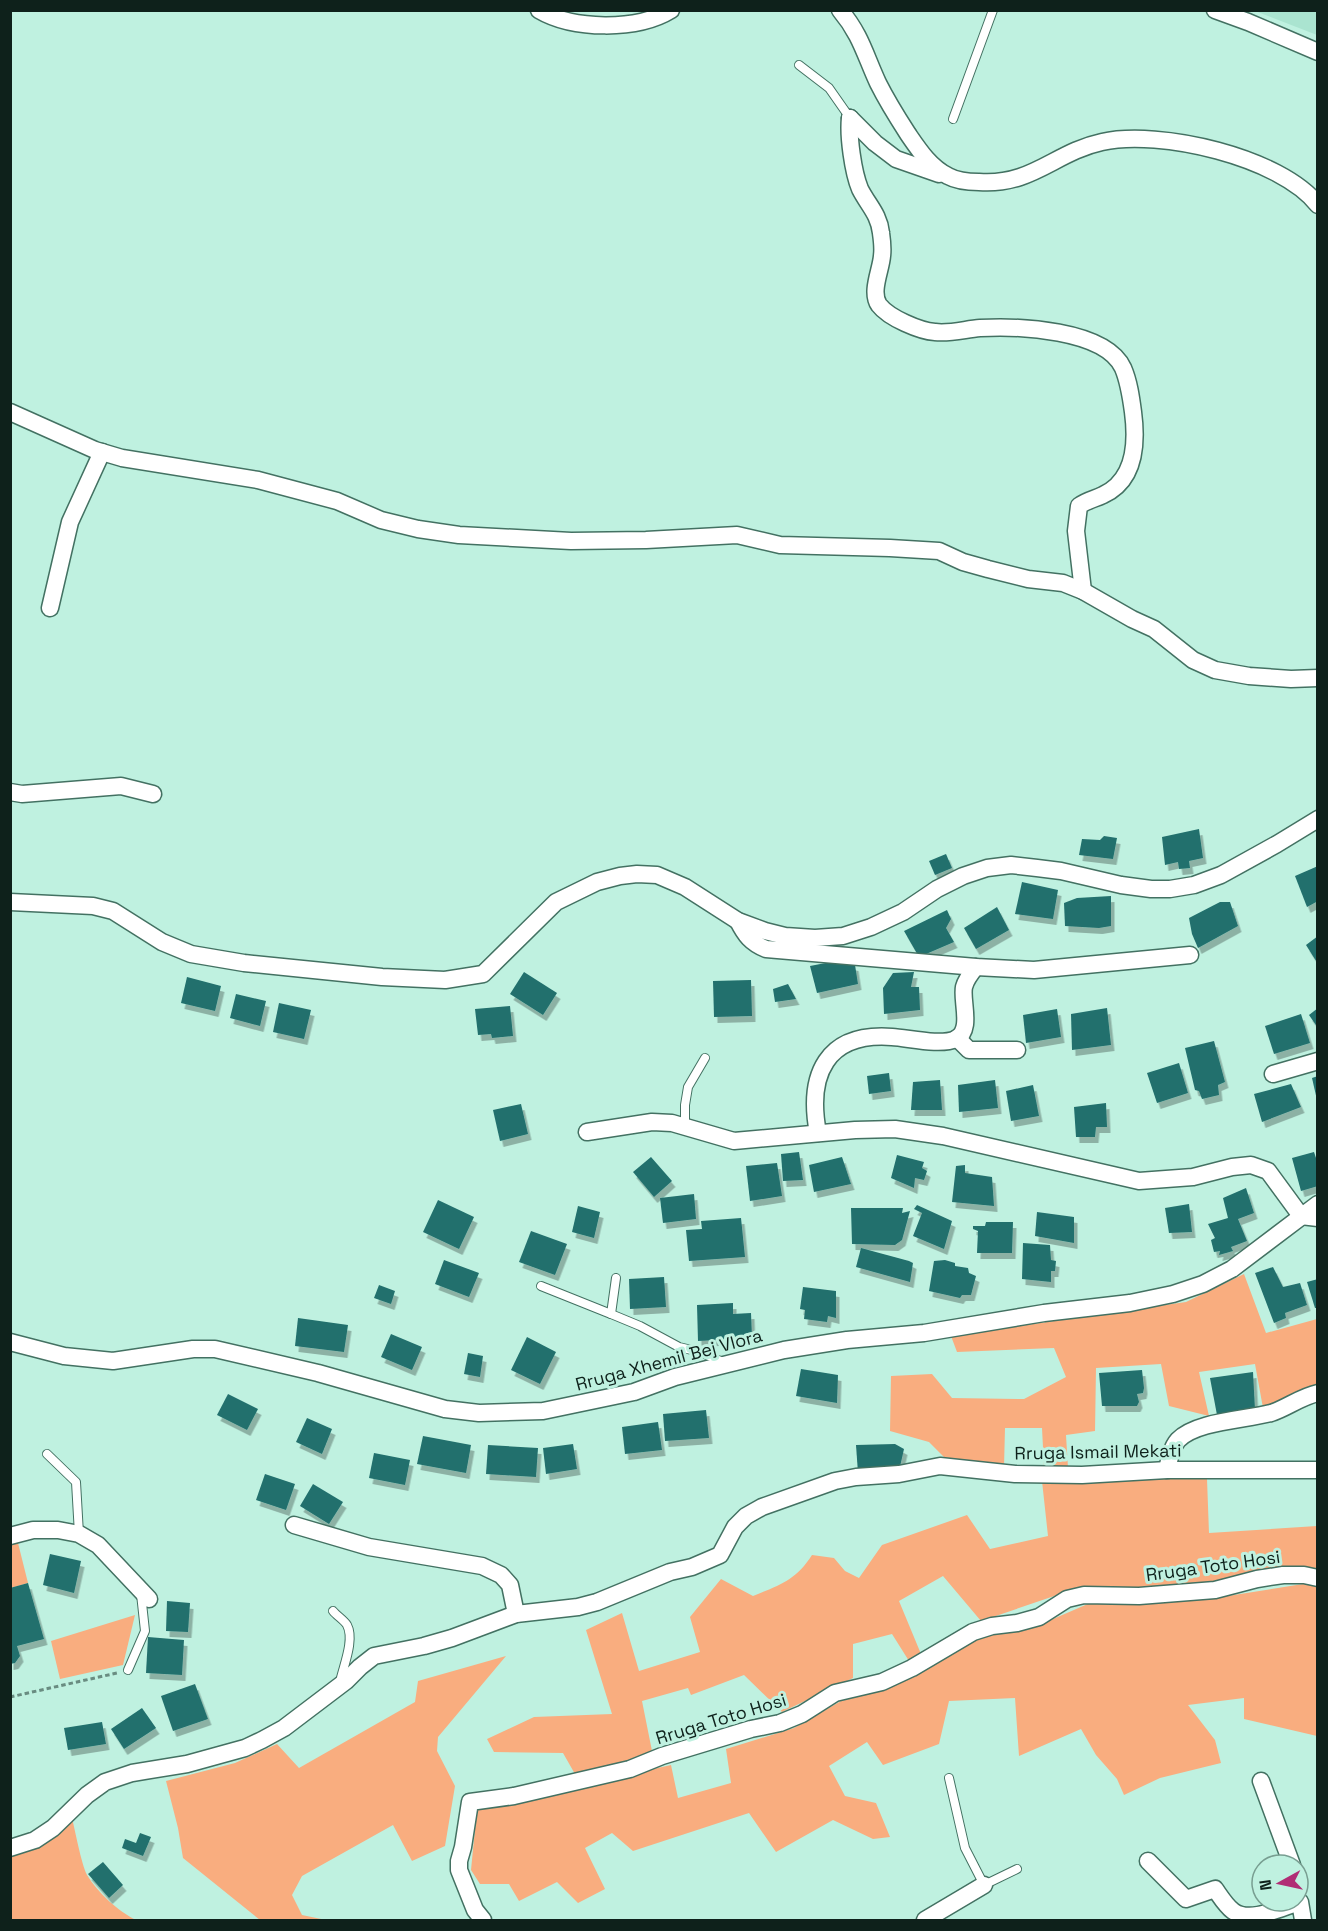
<svg xmlns="http://www.w3.org/2000/svg" width="1328" height="1931" font-family="'Space Grotesk',sans-serif">
<defs>
<filter id="shadow"><feDropShadow dx="3.5" dy="6" stdDeviation="0" flood-color="#0004"/></filter>
</defs>
<rect width="100%" height="100%" fill="#bff1e0"/>
<polygon fill="#aae4d0" points="1255,11 1317,11 1317,35"/>
<g fill="#f9ad7f">
<polygon points="1244,1274 1266,1333 1317,1319 1317,1403 1295,1392 1280,1402 1263,1408 1255,1364 1199,1372 1209,1416 1169,1406 1161,1364 1096,1368 1095,1431 1066,1435 1068,1468 1044,1467 1042,1428 1005,1428 1004,1467 944,1457 929,1442 890,1431 891,1376 932,1374 952,1398 1024,1399 1066,1377 1054,1348 957,1352 951,1336 1186,1302"/>
<path d="M1155,1477L1207,1479L1209,1533L1317,1526V1569L1288,1566L1217,1583L1085,1590L1066,1592L981,1621L943,1576L899,1601L921,1654L909,1661L892,1634L853,1644V1678L782,1712L744,1675L691,1695L688,1688L642,1701L652,1751L627,1762L575,1774L563,1753L494,1752L487,1739L534,1717L612,1714L586,1630L622,1613L639,1671L700,1652L690,1617L721,1579L753,1596C780,1585 796,1580 812,1555L834,1558L845,1571L859,1578L882,1545L967,1515L990,1549L1048,1536L1042,1481Z"/>
<polygon points="17,1539 28,1583 11,1588 11,1541"/>
<polygon points="1309,1583 1317,1587 1317,1736 1244,1719 1244,1698 1188,1705 1215,1740 1221,1763 1160,1778 1124,1795 1117,1779 1096,1755 1081,1729 1019,1756 1015,1698 949,1701 939,1744 883,1765 867,1742 829,1766 845,1796 876,1803 890,1837 873,1839 833,1820 776,1852 749,1813 633,1851 612,1833 585,1848 605,1889 578,1903 557,1882 519,1901 509,1884 480,1884 471,1870 477,1809 671,1765 678,1798 731,1783 726,1749 794,1728 841,1701 881,1691 984,1636 1030,1629 1090,1603 1215,1598"/>
<polygon points="135,1615 123,1665 60,1679 51,1641"/>
<polygon points="506,1656 438,1737 437,1751 455,1786 445,1846 412,1861 393,1825 302,1876 292,1895 302,1915 326,1920 260,1920 183,1858 178,1828 166,1781 235,1763 277,1744 299,1768 415,1702 418,1681"/>
<path d="M71,1814C75,1829 81,1863 87,1875C98,1893 118,1911 136,1920H11L10,1852Z"/>
</g>
<g fill="#21706d" filter="url(#shadow)">
<polygon points="1199,829 1203,858 1189,861 1190,868 1179,869 1178,862 1165,865 1162,837"/>
<polygon points="1104,836 1117,838 1113,859 1079,855 1082,839 1100,840"/>
<polygon points="946,854 952,868 935,875 929,861"/>
<polygon points="1318,866 1318,901 1307,907 1295,876"/>
<polygon points="1022,882 1058,890 1053,919 1015,914"/>
<polygon points="1111,896 1111,926 1099,928 1065,926 1064,903 1077,898"/>
<polygon points="1220,902 1230,902 1238,926 1198,948 1192,934 1189,918"/>
<polygon points="997,907 1009,930 976,949 964,928"/>
<polygon points="947,910 951,919 946,928 954,942 919,957 904,931"/>
<polygon points="1318,936 1318,964 1306,945"/>
<polygon points="836,961 855,965 858,984 817,993 810,966"/>
<polygon points="524,972 557,993 543,1015 510,994"/>
<polygon points="914,972 911,987 919,987 920,1010 884,1014 883,988 893,973"/>
<polygon points="187,977 221,986 215,1011 181,1003"/>
<polygon points="751,980 752,1016 714,1017 713,981"/>
<polygon points="788,984 796,999 775,1002 773,989"/>
<polygon points="236,994 266,1001 260,1026 230,1018"/>
<polygon points="279,1003 311,1010 304,1039 273,1032"/>
<polygon points="510,1006 513,1036 492,1038 491,1034 478,1035 475,1009"/>
<polygon points="1107,1008 1111,1045 1072,1050 1071,1014"/>
<polygon points="1318,1008 1318,1028 1309,1015"/>
<polygon points="1057,1009 1061,1037 1026,1043 1023,1015"/>
<polygon points="1301,1014 1310,1043 1274,1054 1265,1026"/>
<polygon points="1214,1041 1225,1082 1218,1085 1219,1095 1202,1099 1199,1091 1195,1090 1185,1048"/>
<polygon points="1179,1063 1188,1093 1157,1103 1147,1073"/>
<polygon points="889,1073 891,1091 869,1094 867,1076"/>
<polygon points="1318,1076 1318,1100 1317,1100 1312,1078"/>
<polygon points="940,1080 942,1110 911,1110 913,1082"/>
<polygon points="995,1080 998,1108 959,1112 958,1085"/>
<polygon points="1291,1084 1301,1107 1262,1122 1254,1094"/>
<polygon points="1033,1085 1039,1116 1011,1121 1006,1091"/>
<polygon points="1106,1103 1107,1127 1096,1127 1095,1137 1076,1137 1074,1107"/>
<polygon points="521,1104 528,1134 500,1141 493,1110"/>
<polygon points="799,1152 803,1180 783,1181 781,1154"/>
<polygon points="1314,1152 1318,1164 1318,1186 1301,1191 1292,1158"/>
<polygon points="897,1155 924,1162 922,1168 927,1171 924,1180 915,1178 914,1188 891,1178"/>
<polygon points="651,1157 672,1181 654,1197 633,1172"/>
<polygon points="842,1157 851,1184 814,1192 809,1165"/>
<polygon points="777,1163 782,1196 750,1201 746,1166"/>
<polygon points="965,1165 965,1173 992,1177 994,1206 952,1202 956,1166"/>
<polygon points="1246,1188 1254,1213 1238,1219 1247,1241 1231,1247 1233,1251 1219,1255 1220,1251 1214,1252 1211,1240 1215,1238 1208,1224 1228,1218 1223,1198"/>
<polygon points="694,1194 696,1219 663,1223 660,1198"/>
<polygon points="438,1200 474,1217 459,1249 423,1232"/>
<polygon points="1189,1204 1192,1232 1169,1233 1165,1208"/>
<polygon points="917,1205 952,1221 944,1249 913,1236 922,1213 914,1209"/>
<polygon points="578,1206 600,1212 594,1238 572,1232"/>
<polygon points="851,1208 903,1208 902,1213 910,1211 902,1240 895,1245 852,1244"/>
<polygon points="1037,1212 1074,1217 1074,1243 1035,1236"/>
<polygon points="741,1218 745,1257 689,1261 686,1230 702,1229 701,1221"/>
<polygon points="986,1222 1013,1222 1012,1253 977,1253 978,1231 973,1229 973,1226 985,1226"/>
<polygon points="531,1231 567,1244 555,1275 519,1262"/>
<polygon points="1023,1243 1050,1245 1051,1260 1056,1261 1055,1271 1051,1271 1051,1282 1022,1279"/>
<polygon points="861,1248 909,1261 913,1263 910,1282 856,1267"/>
<polygon points="444,1260 479,1273 469,1297 435,1284"/>
<polygon points="945,1260 955,1263 955,1266 968,1268 969,1273 976,1276 971,1295 962,1295 960,1298 929,1291 934,1261"/>
<polygon points="1273,1267 1283,1287 1300,1283 1307,1305 1285,1313 1286,1318 1274,1323 1255,1273"/>
<polygon points="664,1277 666,1307 630,1309 629,1279"/>
<polygon points="1318,1279 1318,1308 1315,1308 1307,1282"/>
<polygon points="379,1285 395,1291 391,1304 374,1298"/>
<polygon points="803,1287 836,1291 836,1318 828,1316 827,1322 804,1319 805,1310 800,1309"/>
<polygon points="733,1303 733,1314 751,1313 752,1338 698,1341 697,1305"/>
<polygon points="298,1318 348,1325 344,1352 295,1346"/>
<polygon points="391,1334 422,1347 412,1370 381,1357"/>
<polygon points="527,1337 556,1352 540,1384 511,1370"/>
<polygon points="468,1353 483,1356 480,1377 464,1374"/>
<polygon points="801,1369 838,1375 837,1403 796,1396"/>
<polygon points="1142,1370 1144,1388 1143,1393 1137,1394 1139,1402 1137,1406 1102,1406 1099,1373"/>
<polygon points="1253,1372 1255,1410 1217,1415 1210,1378"/>
<polygon points="228,1394 258,1409 247,1430 217,1415"/>
<polygon points="706,1410 709,1438 665,1441 663,1414"/>
<polygon points="307,1418 332,1429 322,1454 296,1442"/>
<polygon points="658,1422 662,1450 625,1454 622,1427"/>
<polygon points="423,1436 471,1445 466,1473 417,1464"/>
<polygon points="573,1444 577,1469 546,1474 543,1448"/>
<polygon points="895,1444 904,1449 899,1471 858,1473 856,1445"/>
<polygon points="488,1445 538,1448 536,1477 486,1474"/>
<polygon points="374,1453 410,1460 405,1485 369,1478"/>
<polygon points="265,1474 295,1484 286,1510 256,1500"/>
<polygon points="313,1484 343,1502 329,1524 300,1506"/>
<polygon points="50,1554 81,1561 74,1593 43,1585"/>
<polygon points="28,1583 44,1639 17,1646 20,1656 15,1663 10,1664 10,1588"/>
<polygon points="167,1601 190,1603 188,1632 166,1631"/>
<polygon points="148,1637 184,1640 182,1675 146,1673"/>
<polygon points="195,1684 208,1719 173,1731 161,1696"/>
<polygon points="142,1708 156,1728 124,1749 111,1729"/>
<polygon points="102,1722 106,1744 68,1750 64,1728"/>
<polygon points="140,1833 151,1837 143,1856 122,1848 125,1839 136,1843"/>
<polygon points="103,1862 123,1885 109,1898 88,1874"/>
</g>
<g fill="none" stroke-linecap="round" stroke-linejoin="round">
<defs>
<g id="lane">
<polyline points="799,65 829,88 850,118"/>
<polyline points="953,119 993,10"/>
<polyline points="685,1127 685,1105 688,1087 705,1058"/>
<polyline points="616,1278 611,1314 640,1326 679,1347 700,1352 725,1363"/>
<polyline points="541,1286 611,1314"/>
<polyline points="47,1454 76,1482 79,1534"/>
<path d="M333,1611C337,1616 344,1620 347,1625C355,1640 343,1667 340,1682"/>
<polyline points="128,1670 145,1631 141,1594"/>
<polyline points="949,1778 965,1848 984,1885 1017,1869"/>
</g>
<g id="street">
<path d="M539,10C573,30 637,31 671,10"/>
<path d="M840,10C861,35 865,55 878,83C887,101 897,117 908,134C919,150 930,167 948,176C957,181 969,182 979,182C1032,186 1055,152 1102,142C1159,129 1281,157 1318,205"/>
<polyline points="1215,10 1248,22 1318,52"/>
<path d="M850,118C848,136 853,172 860,189C868,205 879,214 881,233C882,240 883,249 882,256C881,270 870,292 879,305C889,318 920,331 935,332C950,334 966,329 980,328C1017,326 1105,329 1123,368C1129,382 1131,397 1133,412C1137,442 1136,480 1103,495C1095,499 1087,500 1079,506L1076,531L1083,591"/>
<polyline points="850,118 875,143 896,159 939,174"/>
<polyline points="10,412 95,450 122,458 258,480 337,501 381,520 418,529 459,535 571,541 646,540 737,535 780,545 890,548 939,551 963,562 988,569 1028,579 1063,583 1083,591 1132,619 1154,629 1193,660 1215,670 1249,676 1291,679 1318,678"/>
<polyline points="50,608 70,522 102,452"/>
<polyline points="10,792 22,794 121,786 153,794"/>
<polyline points="10,902 93,906 113,911 162,942 191,954 244,963 382,977 445,980 483,974 556,902 597,882 620,876 637,874 657,875 685,887 738,921 765,931 785,936 815,938 843,936 871,927 903,912 937,889 963,876 987,868 1011,865 1037,868 1061,871 1121,885 1151,889 1170,889 1194,885 1221,875 1277,844 1318,819"/>
<path d="M738,921C745,935 751,943 766,949L976,967L1034,970L1190,955"/>
<polyline points="957,1038 969,1050 1017,1050"/>
<polyline points="1273,1074 1318,1061"/>
<polyline points="587,1132 652,1122 672,1123 734,1141 855,1130 895,1129 943,1136 1139,1181 1193,1177 1232,1167 1251,1165 1268,1171 1301,1216 1318,1218"/>
<path d="M818,1133C807,1075 826,1032 892,1037C909,1038 940,1046 956,1039C973,1030 961,1001 964,987C966,979 971,973 976,967"/>
<polyline points="10,1342 64,1356 113,1361 193,1349 215,1349 318,1373 445,1409 479,1413 543,1411 634,1392 675,1377 784,1350 847,1340 924,1333 1044,1313 1130,1303 1173,1294 1203,1284 1232,1269 1318,1204"/>
<path d="M1167,1470C1169,1461 1171,1448 1178,1440C1196,1421 1245,1420 1271,1413C1287,1408 1300,1397 1318,1393"/>
<polyline points="294,1525 369,1547 482,1566 501,1575 510,1585 516,1614"/>
<polyline points="10,1536 33,1530 58,1530 79,1534 98,1545 149,1599"/>
<polyline points="1261,1781 1292,1865"/>
<polyline points="10,1848 35,1840 53,1828 87,1795 105,1782 132,1773 187,1764 245,1748 262,1740 284,1728 346,1681 360,1667 374,1656 424,1646 452,1638 516,1614 578,1607 597,1602 670,1572 692,1567 720,1555 735,1527 746,1516 762,1507 835,1481 856,1477 899,1474 940,1466 1015,1474 1082,1475 1167,1470 1318,1470"/>
<path d="M1148,1861L1186,1899L1215,1889C1220,1896 1226,1906 1233,1911C1250,1924 1282,1907 1300,1902L1303,1920"/>
<polyline points="483,1920 475,1910 459,1870 459,1861 463,1847 470,1802 514,1796 630,1769 662,1756 751,1729 780,1723 802,1714 835,1693 882,1682 912,1668 973,1632 992,1626 1017,1623 1039,1617 1067,1599 1084,1595 1139,1596 1215,1590 1257,1579 1283,1575 1304,1575 1318,1578"/>
<polyline points="925,1920 984,1885"/>
</g>
</defs>
<use href="#lane" stroke="#437162" stroke-width="10"/>
<use href="#street" stroke="#437162" stroke-width="19"/>
<polyline stroke="#698c81" stroke-width="3" stroke-dasharray="4.5 3" stroke-linecap="butt" points="10,1697 117,1673"/>
<use href="#lane" stroke="#fff" stroke-width="8"/>
<use href="#street" stroke="#fff" stroke-width="16"/>
</g>
<g text-anchor="middle" stroke-width="6" stroke-linejoin="round" paint-order="stroke">
<g font-size="18" fill="#0e211b" stroke="#bff1e0">
<text transform="translate(669 1360) rotate(-15)" y="6">Rruga Xhemil Bej Vlora</text>
<text transform="translate(1098 1452) rotate(-1)" y="6">Rruga Ismail Mekati</text>
<text transform="translate(1213 1566) rotate(-8)" y="6">Rruga Toto Hosi</text>
<text transform="translate(721 1719) rotate(-17)" y="6">Rruga Toto Hosi</text>
</g>
</g>
<rect width="1328" height="1931" fill="none" stroke="#0e211b" stroke-width="24"/>
<g transform="translate(1280 1883) rotate(262)"><circle r="28" fill="#bff1e0" stroke="#789e91" stroke-width="1.5"/>
<path d="M0-4.5L10 22L0 15L-10 22Z" fill="#b12d75"/>
<text y="-9" font-size="16" font-weight="bold" text-anchor="middle" fill="#0e211b">N</text>
</g>
</svg>
